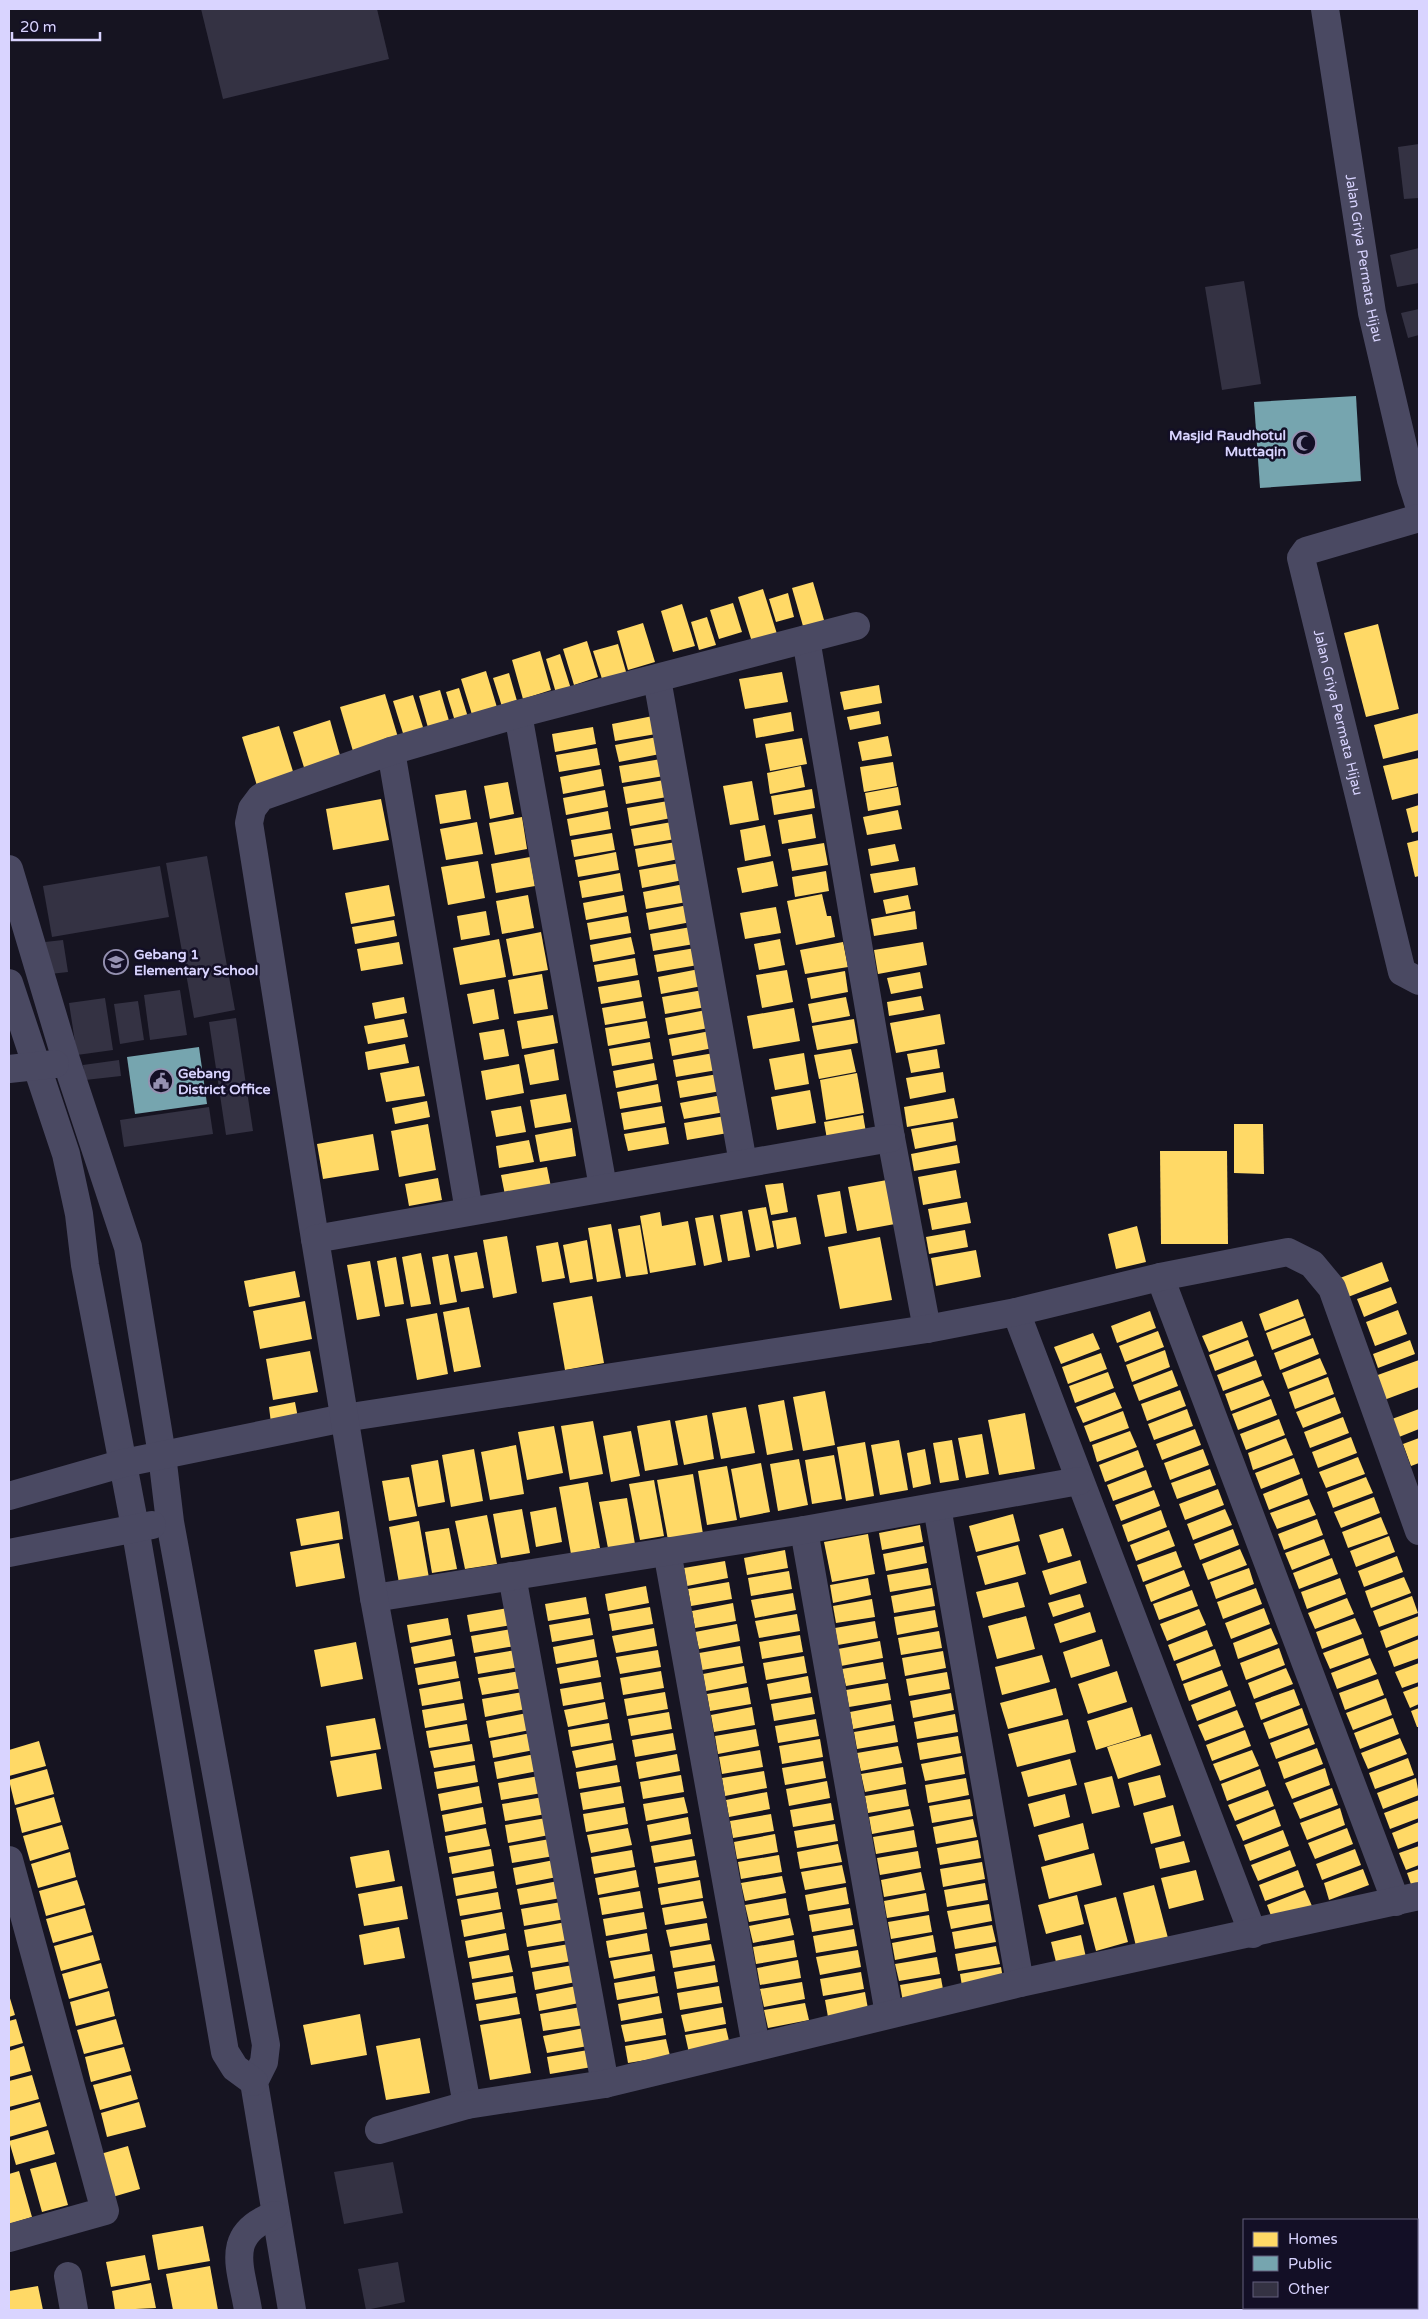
<svg xmlns="http://www.w3.org/2000/svg" width="1428" height="2319" font-family="'Varela Round',sans-serif">
<rect width="100%" height="100%" fill="#161421"/>
<g fill="#ffd966">
<polygon points="813,582 826,627 805,633 792,588"/>
<polygon points="763,589 777,634 752,642 738,597"/>
<polygon points="788,593 794,617 776,622 769,599"/>
<polygon points="733,603 742,632 719,639 710,610"/>
<polygon points="682,604 695,646 673,652 661,611"/>
<polygon points="707,617 716,645 699,650 691,622"/>
<polygon points="643,623 655,662 628,670 617,631"/>
<polygon points="1378,624 1399,709 1366,717 1344,633"/>
<polygon points="587,641 598,677 574,685 563,649"/>
<polygon points="618,644 627,675 603,682 593,651"/>
<polygon points="540,651 551,690 523,699 512,660"/>
<polygon points="560,654 571,689 556,693 546,659"/>
<polygon points="486,671 499,714 474,721 461,679"/>
<polygon points="782,672 788,702 745,709 739,679"/>
<polygon points="509,673 519,708 504,713 493,678"/>
<polygon points="879,685 882,703 844,710 840,692"/>
<polygon points="459,688 471,727 458,731 446,692"/>
<polygon points="440,690 450,724 429,731 419,696"/>
<polygon points="385,694 400,744 355,758 340,707"/>
<polygon points="413,695 426,737 406,743 393,701"/>
<polygon points="879,711 881,724 850,730 847,717"/>
<polygon points="791,712 794,731 756,738 753,719"/>
<polygon points="1419,713 1419,750 1383,759 1374,725"/>
<polygon points="653,716 656,734 615,741 612,724"/>
<polygon points="330,720 343,766 307,777 293,732"/>
<polygon points="279,726 295,778 258,789 242,737"/>
<polygon points="593,727 596,744 555,752 552,734"/>
<polygon points="888,736 892,756 862,761 858,742"/>
<polygon points="657,737 660,754 619,762 615,745"/>
<polygon points="802,738 807,764 770,771 765,744"/>
<polygon points="597,748 600,765 559,772 556,755"/>
<polygon points="1419,758 1419,793 1392,800 1383,766"/>
<polygon points="661,759 664,776 622,783 619,766"/>
<polygon points="893,762 897,786 864,792 860,767"/>
<polygon points="801,766 805,787 770,794 767,773"/>
<polygon points="601,769 604,786 563,794 560,777"/>
<polygon points="664,780 667,797 626,804 623,787"/>
<polygon points="752,781 759,820 730,825 723,786"/>
<polygon points="508,782 514,814 490,819 484,786"/>
<polygon points="898,787 901,805 868,811 865,793"/>
<polygon points="812,789 815,808 774,815 771,796"/>
<polygon points="466,790 471,819 440,824 435,795"/>
<polygon points="605,790 608,807 566,815 563,798"/>
<polygon points="381,799 389,840 333,850 326,809"/>
<polygon points="668,801 671,818 630,826 627,808"/>
<polygon points="1419,805 1419,831 1412,833 1406,809"/>
<polygon points="898,810 902,829 867,835 863,817"/>
<polygon points="608,811 611,829 570,836 567,819"/>
<polygon points="812,814 816,838 782,844 778,820"/>
<polygon points="522,817 527,849 495,855 489,823"/>
<polygon points="477,822 483,854 446,860 440,829"/>
<polygon points="672,822 675,839 634,846 631,829"/>
<polygon points="765,825 771,856 745,861 740,830"/>
<polygon points="612,833 615,850 574,857 571,840"/>
<polygon points="1419,840 1419,876 1415,877 1407,843"/>
<polygon points="676,842 679,859 638,867 635,849"/>
<polygon points="824,843 828,865 792,871 788,849"/>
<polygon points="895,844 899,861 871,866 868,849"/>
<polygon points="616,852 619,870 578,877 575,860"/>
<polygon points="530,857 535,886 496,893 491,864"/>
<polygon points="478,861 485,898 448,905 441,867"/>
<polygon points="773,861 778,886 742,893 737,868"/>
<polygon points="680,863 683,880 642,888 639,870"/>
<polygon points="915,867 918,885 874,893 870,874"/>
<polygon points="826,871 829,891 795,897 792,877"/>
<polygon points="620,873 623,891 582,898 579,881"/>
<polygon points="684,884 687,902 646,909 643,892"/>
<polygon points="389,885 395,916 351,924 345,893"/>
<polygon points="822,894 827,916 831,916 835,937 796,945 787,901"/>
<polygon points="528,895 534,928 502,934 496,901"/>
<polygon points="624,895 627,912 586,920 583,903"/>
<polygon points="908,895 911,909 886,914 883,900"/>
<polygon points="688,905 691,922 649,930 646,913"/>
<polygon points="776,907 781,933 745,939 740,913"/>
<polygon points="486,911 490,935 461,940 457,916"/>
<polygon points="915,911 917,929 874,936 871,919"/>
<polygon points="628,916 631,933 590,940 587,923"/>
<polygon points="394,920 397,936 355,944 352,927"/>
<polygon points="691,927 694,944 653,951 650,934"/>
<polygon points="541,932 548,970 513,976 506,939"/>
<polygon points="631,937 635,954 593,962 590,945"/>
<polygon points="499,939 506,977 460,985 453,948"/>
<polygon points="780,939 785,965 759,970 754,944"/>
<polygon points="399,942 403,964 361,971 357,949"/>
<polygon points="843,942 848,967 805,974 800,950"/>
<polygon points="923,942 927,965 878,974 874,950"/>
<polygon points="695,948 698,965 657,972 654,955"/>
<polygon points="635,958 638,975 597,982 594,965"/>
<polygon points="699,969 702,986 661,994 658,977"/>
<polygon points="787,970 793,1002 762,1008 756,975"/>
<polygon points="845,971 848,992 811,999 807,978"/>
<polygon points="920,972 923,988 891,994 887,978"/>
<polygon points="542,974 548,1009 514,1014 508,980"/>
<polygon points="639,980 642,997 601,1004 598,987"/>
<polygon points="494,989 499,1019 473,1024 467,994"/>
<polygon points="703,990 706,1007 665,1014 662,997"/>
<polygon points="921,996 924,1010 889,1016 887,1002"/>
<polygon points="404,997 407,1013 375,1019 372,1003"/>
<polygon points="846,997 850,1016 812,1023 808,1004"/>
<polygon points="643,1001 646,1018 605,1025 602,1008"/>
<polygon points="794,1008 800,1041 753,1049 747,1016"/>
<polygon points="706,1010 709,1028 668,1035 665,1018"/>
<polygon points="940,1014 945,1044 896,1053 890,1023"/>
<polygon points="553,1015 558,1043 522,1049 517,1021"/>
<polygon points="404,1019 408,1037 368,1044 364,1026"/>
<polygon points="854,1019 858,1043 817,1050 812,1026"/>
<polygon points="647,1021 650,1038 608,1046 605,1028"/>
<polygon points="504,1029 509,1056 484,1060 479,1033"/>
<polygon points="710,1031 713,1048 672,1056 669,1039"/>
<polygon points="650,1042 653,1059 612,1066 609,1049"/>
<polygon points="405,1044 409,1063 368,1070 365,1052"/>
<polygon points="554,1049 559,1080 530,1085 524,1055"/>
<polygon points="851,1049 856,1072 819,1079 814,1055"/>
<polygon points="937,1049 940,1068 911,1073 907,1054"/>
<polygon points="714,1053 717,1070 676,1077 673,1060"/>
<polygon points="804,1053 809,1084 775,1090 769,1059"/>
<polygon points="654,1063 657,1080 616,1088 613,1071"/>
<polygon points="519,1064 524,1093 486,1100 481,1071"/>
<polygon points="419,1066 425,1096 386,1102 380,1073"/>
<polygon points="943,1072 946,1092 910,1099 906,1078"/>
<polygon points="857,1073 864,1113 826,1120 820,1080"/>
<polygon points="718,1074 721,1091 680,1098 677,1081"/>
<polygon points="658,1084 661,1102 620,1109 617,1092"/>
<polygon points="810,1090 816,1123 777,1130 771,1097"/>
<polygon points="566,1094 571,1122 535,1128 530,1100"/>
<polygon points="722,1095 725,1112 684,1119 680,1103"/>
<polygon points="954,1098 958,1118 907,1127 904,1107"/>
<polygon points="427,1101 430,1117 395,1124 392,1108"/>
<polygon points="521,1106 526,1132 496,1137 491,1111"/>
<polygon points="662,1106 665,1123 624,1130 621,1113"/>
<polygon points="863,1115 867,1138 828,1145 824,1122"/>
<polygon points="725,1116 728,1133 687,1140 684,1123"/>
<polygon points="953,1122 956,1141 915,1149 911,1129"/>
<polygon points="428,1124 436,1170 399,1177 391,1131"/>
<polygon points="1234,1124 1263,1124 1264,1174 1234,1173"/>
<polygon points="666,1127 669,1144 628,1151 624,1134"/>
<polygon points="572,1128 576,1156 540,1162 535,1135"/>
<polygon points="373,1134 379,1170 323,1179 317,1144"/>
<polygon points="529,1140 534,1162 499,1168 496,1146"/>
<polygon points="957,1145 960,1163 914,1171 911,1154"/>
<polygon points="1160,1151 1227,1151 1228,1244 1161,1244"/>
<polygon points="547,1167 552,1192 506,1200 501,1175"/>
<polygon points="956,1170 961,1198 923,1205 918,1177"/>
<polygon points="438,1178 442,1200 409,1206 405,1184"/>
<polygon points="887,1180 895,1224 857,1231 848,1187"/>
<polygon points="783,1183 788,1212 771,1215 765,1185"/>
<polygon points="840,1191 847,1233 825,1237 817,1195"/>
<polygon points="967,1202 971,1223 932,1230 928,1209"/>
<polygon points="766,1207 774,1247 756,1251 748,1210"/>
<polygon points="742,1211 750,1257 728,1261 720,1215"/>
<polygon points="660,1212 662,1226 688,1221 696,1265 650,1273 640,1216"/>
<polygon points="713,1215 722,1262 704,1266 695,1218"/>
<polygon points="796,1217 801,1244 777,1249 772,1221"/>
<polygon points="611,1224 621,1278 597,1282 588,1228"/>
<polygon points="640,1225 648,1274 626,1277 618,1229"/>
<polygon points="1137,1226 1146,1262 1116,1269 1108,1234"/>
<polygon points="965,1230 968,1247 929,1254 926,1237"/>
<polygon points="507,1236 517,1293 493,1298 483,1240"/>
<polygon points="880,1237 892,1300 840,1309 828,1247"/>
<polygon points="587,1240 593,1279 570,1283 563,1245"/>
<polygon points="558,1242 565,1278 542,1282 536,1246"/>
<polygon points="976,1250 981,1277 936,1286 931,1258"/>
<polygon points="477,1252 484,1288 461,1292 454,1256"/>
<polygon points="421,1253 431,1304 411,1307 402,1257"/>
<polygon points="448,1254 457,1302 440,1305 432,1257"/>
<polygon points="396,1257 404,1304 385,1307 377,1261"/>
<polygon points="370,1261 380,1316 357,1320 347,1265"/>
<polygon points="1382,1262 1389,1281 1348,1297 1340,1278"/>
<polygon points="295,1271 300,1297 249,1307 244,1281"/>
<polygon points="1391,1287 1397,1303 1364,1317 1357,1299"/>
<polygon points="592,1296 604,1363 565,1370 553,1303"/>
<polygon points="1298,1299 1304,1316 1265,1331 1259,1314"/>
<polygon points="305,1301 312,1339 260,1349 253,1311"/>
<polygon points="469,1307 481,1367 454,1372 443,1312"/>
<polygon points="1398,1310 1407,1334 1375,1346 1366,1322"/>
<polygon points="1150,1311 1156,1328 1117,1343 1111,1326"/>
<polygon points="437,1313 448,1374 417,1380 406,1319"/>
<polygon points="1305,1318 1311,1335 1272,1350 1266,1333"/>
<polygon points="1242,1321 1248,1337 1209,1352 1202,1336"/>
<polygon points="1158,1331 1164,1347 1125,1362 1119,1346"/>
<polygon points="1093,1333 1100,1349 1061,1364 1054,1347"/>
<polygon points="1313,1338 1319,1354 1280,1370 1274,1353"/>
<polygon points="1248,1340 1254,1356 1215,1371 1209,1355"/>
<polygon points="1410,1340 1415,1354 1378,1368 1373,1354"/>
<polygon points="1165,1350 1170,1367 1132,1382 1126,1365"/>
<polygon points="310,1351 318,1392 273,1400 266,1359"/>
<polygon points="1101,1353 1107,1369 1068,1384 1062,1367"/>
<polygon points="1320,1358 1327,1374 1288,1389 1282,1373"/>
<polygon points="1256,1360 1262,1376 1223,1391 1217,1375"/>
<polygon points="1419,1360 1419,1387 1384,1400 1375,1376"/>
<polygon points="1172,1370 1178,1386 1139,1401 1133,1385"/>
<polygon points="1108,1372 1114,1388 1075,1403 1069,1386"/>
<polygon points="1328,1377 1334,1394 1295,1409 1289,1392"/>
<polygon points="1263,1380 1270,1396 1231,1411 1225,1394"/>
<polygon points="1180,1390 1186,1406 1147,1421 1141,1404"/>
<polygon points="825,1391 835,1445 803,1451 793,1397"/>
<polygon points="1115,1392 1122,1408 1083,1423 1076,1407"/>
<polygon points="1335,1397 1341,1413 1303,1428 1296,1412"/>
<polygon points="1271,1399 1277,1415 1238,1430 1232,1414"/>
<polygon points="784,1400 793,1450 767,1455 758,1405"/>
<polygon points="295,1402 298,1418 271,1423 269,1407"/>
<polygon points="746,1407 755,1453 721,1459 712,1413"/>
<polygon points="1187,1409 1193,1426 1154,1440 1148,1424"/>
<polygon points="1419,1409 1419,1429 1399,1437 1392,1419"/>
<polygon points="1123,1411 1129,1428 1090,1442 1084,1426"/>
<polygon points="1025,1413 1035,1469 999,1475 988,1420"/>
<polygon points="707,1415 714,1459 684,1465 675,1421"/>
<polygon points="1343,1417 1349,1433 1310,1448 1304,1432"/>
<polygon points="1279,1419 1285,1435 1246,1450 1240,1434"/>
<polygon points="670,1420 678,1465 645,1471 637,1426"/>
<polygon points="593,1421 603,1474 570,1480 561,1426"/>
<polygon points="554,1426 563,1473 527,1480 518,1432"/>
<polygon points="1195,1429 1201,1445 1162,1460 1156,1444"/>
<polygon points="631,1431 640,1476 611,1482 603,1436"/>
<polygon points="1130,1431 1137,1447 1097,1462 1092,1445"/>
<polygon points="982,1434 989,1474 966,1478 958,1438"/>
<polygon points="1351,1437 1357,1453 1318,1468 1312,1452"/>
<polygon points="1286,1438 1293,1455 1253,1470 1248,1453"/>
<polygon points="1419,1438 1419,1463 1411,1466 1403,1444"/>
<polygon points="899,1440 908,1490 880,1495 871,1445"/>
<polygon points="952,1440 959,1480 940,1483 933,1443"/>
<polygon points="865,1442 874,1496 846,1501 837,1447"/>
<polygon points="516,1445 524,1494 490,1500 481,1452"/>
<polygon points="474,1449 483,1501 451,1507 442,1455"/>
<polygon points="925,1449 931,1484 913,1488 907,1453"/>
<polygon points="1203,1449 1209,1465 1170,1480 1164,1463"/>
<polygon points="1138,1450 1144,1467 1105,1482 1099,1465"/>
<polygon points="834,1455 842,1499 812,1504 805,1460"/>
<polygon points="1358,1457 1365,1474 1326,1488 1319,1472"/>
<polygon points="1294,1458 1300,1474 1261,1489 1255,1473"/>
<polygon points="799,1459 808,1505 778,1511 770,1464"/>
<polygon points="438,1460 445,1502 418,1507 411,1465"/>
<polygon points="761,1463 770,1512 740,1518 731,1469"/>
<polygon points="727,1466 737,1520 707,1525 698,1471"/>
<polygon points="1210,1469 1216,1485 1177,1499 1171,1483"/>
<polygon points="1146,1470 1152,1487 1113,1501 1107,1485"/>
<polygon points="693,1474 703,1534 668,1540 657,1480"/>
<polygon points="409,1477 417,1516 389,1521 382,1481"/>
<polygon points="1366,1477 1373,1493 1333,1508 1327,1492"/>
<polygon points="1302,1478 1308,1495 1269,1510 1263,1494"/>
<polygon points="654,1480 664,1536 640,1540 629,1484"/>
<polygon points="588,1482 600,1548 571,1554 559,1487"/>
<polygon points="1218,1489 1224,1505 1185,1520 1179,1504"/>
<polygon points="1154,1490 1160,1506 1121,1521 1115,1505"/>
<polygon points="1374,1497 1380,1513 1341,1528 1334,1512"/>
<polygon points="627,1498 635,1544 608,1548 599,1502"/>
<polygon points="1309,1499 1316,1515 1277,1529 1270,1513"/>
<polygon points="556,1507 562,1542 536,1547 530,1512"/>
<polygon points="522,1509 530,1553 501,1558 493,1514"/>
<polygon points="1225,1509 1232,1525 1193,1540 1187,1524"/>
<polygon points="1161,1510 1167,1527 1128,1542 1122,1525"/>
<polygon points="339,1511 343,1539 301,1546 296,1519"/>
<polygon points="1013,1514 1020,1541 976,1552 969,1526"/>
<polygon points="487,1515 497,1564 465,1569 455,1521"/>
<polygon points="1381,1517 1388,1534 1348,1548 1342,1532"/>
<polygon points="1317,1519 1323,1535 1284,1550 1278,1534"/>
<polygon points="419,1521 429,1578 399,1583 389,1527"/>
<polygon points="920,1525 923,1542 882,1550 879,1533"/>
<polygon points="449,1528 457,1569 432,1573 425,1532"/>
<polygon points="1063,1528 1072,1556 1048,1563 1039,1535"/>
<polygon points="1233,1529 1239,1545 1200,1560 1194,1544"/>
<polygon points="1169,1530 1175,1546 1136,1561 1130,1545"/>
<polygon points="868,1534 875,1574 832,1582 824,1542"/>
<polygon points="1389,1536 1395,1552 1356,1567 1350,1551"/>
<polygon points="1324,1539 1330,1555 1292,1570 1285,1553"/>
<polygon points="339,1543 345,1578 296,1587 290,1552"/>
<polygon points="1018,1545 1026,1574 985,1585 977,1556"/>
<polygon points="924,1546 927,1563 886,1571 883,1554"/>
<polygon points="1240,1549 1247,1565 1208,1580 1202,1564"/>
<polygon points="785,1550 788,1568 747,1575 744,1558"/>
<polygon points="1176,1551 1182,1567 1143,1582 1137,1565"/>
<polygon points="1397,1556 1403,1572 1364,1587 1358,1571"/>
<polygon points="1332,1558 1338,1574 1299,1589 1293,1573"/>
<polygon points="1080,1560 1087,1583 1050,1595 1042,1571"/>
<polygon points="725,1561 728,1578 687,1586 684,1568"/>
<polygon points="928,1568 931,1585 890,1592 887,1575"/>
<polygon points="1249,1568 1254,1584 1216,1599 1210,1582"/>
<polygon points="1184,1570 1190,1586 1151,1602 1145,1585"/>
<polygon points="789,1571 792,1589 751,1596 748,1578"/>
<polygon points="1404,1577 1411,1593 1371,1608 1365,1591"/>
<polygon points="868,1578 871,1595 833,1603 830,1585"/>
<polygon points="1340,1578 1346,1594 1307,1609 1301,1592"/>
<polygon points="729,1582 732,1599 691,1606 688,1589"/>
<polygon points="1018,1582 1025,1607 983,1618 976,1592"/>
<polygon points="646,1586 649,1603 608,1611 605,1594"/>
<polygon points="932,1588 935,1606 894,1613 891,1596"/>
<polygon points="1256,1588 1262,1604 1223,1619 1217,1602"/>
<polygon points="1192,1590 1198,1606 1159,1620 1153,1604"/>
<polygon points="793,1593 796,1610 755,1618 751,1600"/>
<polygon points="1080,1594 1084,1607 1053,1617 1048,1603"/>
<polygon points="1412,1596 1418,1613 1379,1627 1373,1611"/>
<polygon points="586,1597 589,1614 548,1621 545,1604"/>
<polygon points="1347,1598 1354,1614 1315,1629 1308,1613"/>
<polygon points="872,1599 875,1617 836,1623 833,1606"/>
<polygon points="733,1603 736,1621 695,1628 692,1611"/>
<polygon points="650,1607 653,1624 612,1631 609,1614"/>
<polygon points="508,1608 511,1625 470,1632 467,1615"/>
<polygon points="1264,1608 1270,1624 1231,1639 1225,1623"/>
<polygon points="1199,1609 1206,1625 1167,1641 1160,1624"/>
<polygon points="935,1610 938,1627 897,1635 894,1617"/>
<polygon points="1090,1612 1096,1632 1060,1643 1054,1624"/>
<polygon points="797,1614 800,1631 759,1638 755,1621"/>
<polygon points="1026,1616 1035,1649 997,1659 988,1626"/>
<polygon points="1419,1616 1419,1635 1386,1648 1380,1631"/>
<polygon points="448,1618 451,1635 410,1643 407,1625"/>
<polygon points="590,1618 593,1635 552,1642 549,1625"/>
<polygon points="1355,1618 1362,1634 1322,1649 1316,1632"/>
<polygon points="875,1621 878,1638 838,1645 835,1628"/>
<polygon points="737,1624 740,1641 699,1649 695,1632"/>
<polygon points="654,1628 657,1646 616,1653 612,1636"/>
<polygon points="1271,1628 1278,1644 1238,1659 1233,1643"/>
<polygon points="512,1629 515,1646 474,1653 471,1636"/>
<polygon points="1207,1630 1213,1646 1174,1661 1168,1645"/>
<polygon points="939,1631 942,1648 901,1655 898,1638"/>
<polygon points="800,1635 803,1652 762,1659 759,1642"/>
<polygon points="1363,1638 1369,1655 1330,1669 1323,1653"/>
<polygon points="452,1639 455,1656 414,1664 411,1647"/>
<polygon points="594,1639 597,1657 556,1664 553,1647"/>
<polygon points="1102,1639 1110,1666 1071,1678 1063,1652"/>
<polygon points="1419,1639 1419,1658 1394,1667 1388,1651"/>
<polygon points="880,1641 883,1658 841,1666 838,1649"/>
<polygon points="356,1642 363,1679 321,1687 314,1650"/>
<polygon points="740,1646 743,1663 702,1670 699,1653"/>
<polygon points="1279,1648 1285,1665 1246,1680 1240,1663"/>
<polygon points="1215,1649 1221,1666 1182,1681 1176,1664"/>
<polygon points="516,1650 519,1667 478,1674 475,1657"/>
<polygon points="658,1650 661,1667 620,1674 616,1657"/>
<polygon points="943,1651 946,1668 905,1676 902,1658"/>
<polygon points="1042,1655 1050,1682 1002,1695 995,1667"/>
<polygon points="804,1656 807,1673 766,1680 763,1663"/>
<polygon points="1370,1658 1377,1674 1337,1689 1331,1673"/>
<polygon points="598,1660 601,1677 560,1684 557,1668"/>
<polygon points="456,1661 459,1678 418,1685 415,1668"/>
<polygon points="883,1662 886,1679 846,1686 842,1669"/>
<polygon points="1419,1663 1419,1682 1402,1688 1395,1672"/>
<polygon points="744,1666 747,1683 706,1691 703,1674"/>
<polygon points="1286,1668 1293,1684 1254,1699 1248,1683"/>
<polygon points="1222,1670 1228,1686 1189,1701 1183,1684"/>
<polygon points="520,1671 523,1688 482,1695 478,1678"/>
<polygon points="661,1671 664,1688 623,1695 620,1678"/>
<polygon points="1117,1671 1127,1702 1088,1714 1078,1684"/>
<polygon points="947,1672 950,1689 909,1696 906,1679"/>
<polygon points="808,1676 811,1693 770,1700 767,1684"/>
<polygon points="1378,1679 1384,1695 1345,1710 1339,1693"/>
<polygon points="460,1681 463,1699 422,1706 419,1689"/>
<polygon points="601,1682 604,1699 563,1706 560,1689"/>
<polygon points="888,1683 891,1700 849,1707 846,1690"/>
<polygon points="1419,1686 1419,1704 1410,1708 1403,1692"/>
<polygon points="748,1687 751,1704 710,1711 707,1694"/>
<polygon points="1056,1688 1063,1715 1008,1729 1000,1703"/>
<polygon points="1294,1689 1300,1705 1261,1720 1255,1703"/>
<polygon points="1230,1690 1236,1706 1197,1721 1191,1705"/>
<polygon points="523,1692 526,1709 485,1717 482,1699"/>
<polygon points="665,1692 668,1709 627,1716 624,1699"/>
<polygon points="951,1693 954,1710 913,1718 910,1701"/>
<polygon points="812,1697 815,1714 774,1721 771,1704"/>
<polygon points="1386,1698 1392,1715 1353,1730 1346,1713"/>
<polygon points="605,1702 608,1719 568,1727 564,1710"/>
<polygon points="464,1703 467,1720 425,1728 422,1710"/>
<polygon points="891,1704 894,1721 853,1729 850,1712"/>
<polygon points="752,1707 755,1725 714,1732 711,1715"/>
<polygon points="1132,1707 1141,1736 1096,1750 1087,1721"/>
<polygon points="1302,1708 1308,1725 1269,1739 1263,1723"/>
<polygon points="1419,1708 1419,1727 1417,1727 1411,1711"/>
<polygon points="1237,1710 1244,1727 1205,1741 1198,1725"/>
<polygon points="669,1712 672,1729 631,1736 628,1719"/>
<polygon points="527,1713 530,1730 489,1738 486,1721"/>
<polygon points="955,1714 958,1732 917,1739 914,1722"/>
<polygon points="375,1718 381,1749 331,1757 326,1726"/>
<polygon points="1393,1718 1399,1734 1360,1749 1354,1733"/>
<polygon points="816,1719 819,1736 778,1743 775,1726"/>
<polygon points="1068,1719 1076,1752 1017,1767 1008,1734"/>
<polygon points="609,1723 612,1740 571,1747 568,1730"/>
<polygon points="467,1724 470,1741 429,1748 426,1731"/>
<polygon points="895,1725 898,1742 857,1749 854,1732"/>
<polygon points="1309,1728 1315,1744 1276,1759 1270,1743"/>
<polygon points="756,1729 759,1746 718,1754 715,1736"/>
<polygon points="1245,1730 1251,1746 1212,1761 1206,1745"/>
<polygon points="531,1733 534,1750 493,1758 490,1741"/>
<polygon points="673,1733 676,1750 635,1757 632,1740"/>
<polygon points="1151,1734 1161,1765 1118,1779 1107,1747"/>
<polygon points="958,1736 961,1753 920,1760 917,1743"/>
<polygon points="1400,1738 1407,1754 1368,1769 1361,1753"/>
<polygon points="820,1739 823,1757 782,1764 779,1746"/>
<polygon points="39,1741 46,1766 9,1776 9,1750"/>
<polygon points="613,1743 616,1760 576,1768 572,1751"/>
<polygon points="472,1744 475,1761 434,1768 430,1751"/>
<polygon points="898,1746 902,1763 861,1771 857,1753"/>
<polygon points="1317,1748 1323,1764 1284,1779 1278,1762"/>
<polygon points="760,1750 763,1767 722,1774 719,1757"/>
<polygon points="1252,1750 1259,1766 1220,1781 1213,1764"/>
<polygon points="376,1753 382,1789 337,1797 330,1761"/>
<polygon points="535,1754 538,1771 497,1779 494,1762"/>
<polygon points="677,1754 680,1771 639,1779 636,1762"/>
<polygon points="962,1756 965,1774 925,1781 921,1764"/>
<polygon points="1408,1758 1414,1775 1375,1789 1369,1773"/>
<polygon points="1070,1759 1077,1785 1028,1797 1021,1772"/>
<polygon points="823,1761 826,1778 785,1785 782,1768"/>
<polygon points="475,1765 478,1782 437,1789 434,1772"/>
<polygon points="617,1765 620,1782 579,1789 576,1772"/>
<polygon points="903,1767 906,1784 865,1792 861,1774"/>
<polygon points="1325,1768 1330,1785 1292,1799 1285,1783"/>
<polygon points="47,1769 54,1794 15,1805 9,1780"/>
<polygon points="1260,1769 1266,1786 1227,1801 1221,1784"/>
<polygon points="764,1771 767,1788 725,1796 722,1778"/>
<polygon points="681,1775 684,1792 643,1799 640,1782"/>
<polygon points="1160,1775 1166,1797 1134,1806 1128,1783"/>
<polygon points="539,1776 542,1793 501,1800 498,1783"/>
<polygon points="1112,1776 1120,1807 1092,1814 1084,1783"/>
<polygon points="966,1778 969,1795 928,1803 925,1785"/>
<polygon points="1416,1778 1419,1795 1383,1809 1377,1793"/>
<polygon points="827,1781 830,1798 789,1806 786,1789"/>
<polygon points="479,1786 482,1803 441,1811 438,1794"/>
<polygon points="621,1786 624,1803 583,1810 580,1793"/>
<polygon points="1332,1788 1338,1805 1300,1819 1293,1803"/>
<polygon points="906,1789 909,1806 868,1813 865,1796"/>
<polygon points="1268,1790 1274,1806 1235,1821 1228,1805"/>
<polygon points="767,1792 770,1809 729,1817 726,1800"/>
<polygon points="1065,1794 1070,1817 1034,1827 1028,1804"/>
<polygon points="54,1797 61,1822 22,1833 16,1808"/>
<polygon points="543,1797 546,1814 505,1821 502,1804"/>
<polygon points="684,1797 688,1813 646,1821 643,1804"/>
<polygon points="970,1799 973,1816 932,1823 929,1806"/>
<polygon points="1419,1800 1419,1818 1390,1829 1384,1813"/>
<polygon points="831,1803 834,1820 793,1827 790,1810"/>
<polygon points="1173,1805 1181,1836 1151,1844 1143,1813"/>
<polygon points="483,1807 486,1824 445,1832 442,1815"/>
<polygon points="625,1807 628,1824 586,1832 583,1814"/>
<polygon points="1340,1808 1345,1825 1307,1840 1300,1823"/>
<polygon points="910,1809 914,1826 872,1834 869,1817"/>
<polygon points="1275,1809 1281,1826 1243,1841 1236,1825"/>
<polygon points="771,1814 774,1831 733,1838 730,1821"/>
<polygon points="688,1817 691,1834 650,1842 647,1825"/>
<polygon points="546,1818 549,1835 508,1843 505,1825"/>
<polygon points="973,1819 977,1837 936,1844 933,1827"/>
<polygon points="1419,1822 1419,1841 1398,1849 1392,1833"/>
<polygon points="1083,1823 1089,1849 1045,1861 1038,1835"/>
<polygon points="835,1824 838,1841 797,1848 794,1831"/>
<polygon points="62,1825 69,1849 30,1861 23,1836"/>
<polygon points="486,1828 490,1846 448,1853 445,1836"/>
<polygon points="628,1828 632,1845 591,1853 587,1835"/>
<polygon points="1347,1828 1353,1844 1315,1859 1308,1843"/>
<polygon points="914,1830 917,1847 876,1854 873,1837"/>
<polygon points="1283,1830 1289,1846 1250,1861 1244,1845"/>
<polygon points="775,1834 778,1852 737,1859 734,1842"/>
<polygon points="550,1839 554,1856 512,1863 509,1846"/>
<polygon points="692,1839 695,1856 654,1863 651,1846"/>
<polygon points="978,1840 981,1858 940,1865 937,1848"/>
<polygon points="1184,1841 1190,1862 1160,1869 1155,1848"/>
<polygon points="838,1844 842,1862 800,1869 797,1852"/>
<polygon points="1419,1846 1419,1865 1406,1870 1399,1853"/>
<polygon points="491,1849 494,1866 452,1874 449,1857"/>
<polygon points="1355,1849 1361,1865 1322,1880 1316,1864"/>
<polygon points="389,1850 395,1881 356,1888 350,1857"/>
<polygon points="632,1850 635,1867 594,1874 591,1857"/>
<polygon points="1290,1850 1296,1866 1258,1881 1251,1865"/>
<polygon points="918,1851 921,1868 880,1875 877,1858"/>
<polygon points="70,1852 76,1877 38,1888 31,1864"/>
<polygon points="1094,1853 1102,1885 1049,1899 1041,1867"/>
<polygon points="779,1855 782,1872 741,1879 738,1862"/>
<polygon points="554,1860 557,1877 516,1885 513,1868"/>
<polygon points="696,1860 699,1877 658,1884 655,1867"/>
<polygon points="982,1862 985,1879 943,1887 940,1869"/>
<polygon points="842,1865 846,1883 805,1890 801,1872"/>
<polygon points="1363,1869 1369,1885 1329,1900 1324,1883"/>
<polygon points="1419,1869 1419,1887 1413,1890 1407,1873"/>
<polygon points="636,1870 639,1887 598,1895 595,1878"/>
<polygon points="1196,1870 1204,1900 1169,1909 1161,1878"/>
<polygon points="1298,1870 1304,1887 1265,1901 1259,1885"/>
<polygon points="494,1871 497,1888 456,1896 453,1878"/>
<polygon points="921,1872 925,1890 884,1897 881,1880"/>
<polygon points="782,1876 786,1893 745,1901 741,1883"/>
<polygon points="77,1880 85,1905 46,1916 39,1891"/>
<polygon points="700,1880 703,1898 661,1905 658,1888"/>
<polygon points="558,1881 561,1898 520,1905 517,1889"/>
<polygon points="985,1883 988,1900 947,1907 944,1890"/>
<polygon points="1154,1885 1168,1938 1136,1946 1123,1893"/>
<polygon points="402,1886 408,1919 364,1926 358,1894"/>
<polygon points="846,1887 849,1904 808,1911 805,1895"/>
<polygon points="1305,1890 1312,1906 1273,1921 1267,1905"/>
<polygon points="640,1891 643,1908 602,1915 599,1898"/>
<polygon points="498,1892 501,1909 460,1916 457,1899"/>
<polygon points="926,1893 929,1911 887,1918 884,1901"/>
<polygon points="1077,1895 1084,1924 1046,1934 1038,1905"/>
<polygon points="1116,1897 1128,1942 1096,1951 1084,1905"/>
<polygon points="786,1898 789,1915 749,1922 745,1905"/>
<polygon points="703,1901 707,1918 665,1925 662,1908"/>
<polygon points="561,1902 565,1919 524,1926 521,1909"/>
<polygon points="989,1904 992,1921 951,1929 947,1911"/>
<polygon points="85,1908 92,1932 53,1943 46,1919"/>
<polygon points="850,1908 853,1925 812,1932 809,1915"/>
<polygon points="502,1912 505,1929 464,1937 461,1920"/>
<polygon points="644,1912 647,1929 606,1936 603,1919"/>
<polygon points="929,1915 932,1932 891,1939 888,1922"/>
<polygon points="790,1918 794,1935 753,1943 749,1926"/>
<polygon points="566,1922 569,1940 527,1947 524,1930"/>
<polygon points="707,1923 710,1940 670,1947 666,1930"/>
<polygon points="992,1925 996,1942 955,1949 952,1932"/>
<polygon points="399,1927 405,1958 364,1965 359,1935"/>
<polygon points="854,1929 857,1946 816,1953 813,1936"/>
<polygon points="506,1933 509,1950 468,1958 465,1941"/>
<polygon points="647,1933 650,1951 609,1958 606,1941"/>
<polygon points="93,1935 100,1960 61,1971 54,1946"/>
<polygon points="933,1935 936,1952 895,1960 892,1943"/>
<polygon points="1081,1935 1087,1962 1058,1970 1051,1942"/>
<polygon points="794,1940 797,1957 756,1964 753,1947"/>
<polygon points="569,1944 572,1961 531,1968 528,1951"/>
<polygon points="711,1944 715,1961 673,1968 670,1951"/>
<polygon points="996,1946 1000,1964 958,1971 955,1954"/>
<polygon points="858,1950 861,1967 820,1975 816,1957"/>
<polygon points="652,1954 655,1971 614,1979 610,1961"/>
<polygon points="509,1955 513,1972 472,1979 469,1962"/>
<polygon points="937,1957 940,1974 899,1981 895,1964"/>
<polygon points="798,1960 801,1978 760,1985 757,1968"/>
<polygon points="101,1963 108,1988 69,1999 62,1974"/>
<polygon points="573,1965 576,1982 535,1990 532,1972"/>
<polygon points="715,1965 718,1982 677,1989 674,1972"/>
<polygon points="1001,1967 1004,1984 963,1992 960,1974"/>
<polygon points="861,1972 864,1989 823,1996 820,1979"/>
<polygon points="513,1976 516,1993 475,2000 472,1983"/>
<polygon points="655,1976 658,1993 617,2000 614,1983"/>
<polygon points="941,1978 944,1995 903,2002 900,1985"/>
<polygon points="802,1982 805,1999 764,2007 760,1989"/>
<polygon points="576,1986 579,2003 539,2011 536,1994"/>
<polygon points="719,1986 722,2003 680,2010 677,1993"/>
<polygon points="109,1991 115,2016 76,2026 70,2002"/>
<polygon points="865,1992 868,2009 828,2017 825,2000"/>
<polygon points="9,1995 15,2015 9,2017"/>
<polygon points="659,1996 662,2013 621,2021 618,2004"/>
<polygon points="517,1997 520,2014 479,2021 476,2004"/>
<polygon points="805,2003 809,2020 768,2028 764,2010"/>
<polygon points="581,2007 584,2025 543,2031 540,2014"/>
<polygon points="723,2007 726,2024 685,2032 681,2015"/>
<polygon points="360,2014 367,2055 311,2065 303,2025"/>
<polygon points="521,2018 531,2073 490,2080 480,2025"/>
<polygon points="663,2018 666,2035 625,2042 621,2025"/>
<polygon points="16,2019 23,2043 9,2047 9,2021"/>
<polygon points="116,2019 123,2044 84,2054 77,2030"/>
<polygon points="584,2028 588,2046 547,2053 543,2036"/>
<polygon points="726,2028 730,2045 689,2053 685,2035"/>
<polygon points="420,2038 430,2093 386,2100 376,2046"/>
<polygon points="666,2039 670,2056 628,2063 625,2046"/>
<polygon points="24,2046 31,2071 9,2077 9,2051"/>
<polygon points="124,2047 131,2071 91,2082 85,2057"/>
<polygon points="588,2050 592,2067 550,2074 547,2057"/>
<polygon points="32,2075 39,2099 9,2107 9,2081"/>
<polygon points="131,2075 138,2099 100,2110 93,2085"/>
<polygon points="40,2102 47,2126 9,2137 9,2111"/>
<polygon points="139,2102 146,2127 107,2137 101,2113"/>
<polygon points="48,2130 55,2154 16,2165 9,2141"/>
<polygon points="128,2146 140,2189 109,2198 97,2155"/>
<polygon points="56,2162 68,2205 42,2212 30,2169"/>
<polygon points="19,2171 32,2217 9,2224 9,2174"/>
<polygon points="203,2226 210,2261 158,2270 152,2235"/>
<polygon points="145,2255 150,2280 111,2287 106,2262"/>
<polygon points="210,2266 218,2310 173,2310 166,2274"/>
<polygon points="151,2283 156,2308 115,2310 112,2291"/>
<polygon points="38,2286 43,2310 9,2310 9,2291"/>
</g>
<g fill="#76a5af">
<polygon points="1356,396 1361,481 1260,488 1254,402"/>
<polygon points="199,1047 207,1104 135,1114 127,1057"/>
</g>
<g fill="#343243">
<polygon points="201,9 377,9 389,59 223,99"/>
<polygon points="1419,144 1419,198 1404,199 1398,147"/>
<polygon points="1419,248 1419,283 1397,287 1390,255"/>
<polygon points="1244,281 1261,384 1222,390 1205,287"/>
<polygon points="1419,309 1419,335 1408,338 1401,313"/>
<polygon points="207,856 235,1010 194,1018 166,863"/>
<polygon points="160,866 169,917 52,937 43,886"/>
<polygon points="63,940 68,972 50,974 45,942"/>
<polygon points="180,990 187,1035 150,1040 144,995"/>
<polygon points="105,998 113,1050 77,1055 69,1003"/>
<polygon points="138,1001 144,1040 120,1044 114,1004"/>
<polygon points="236,1018 253,1131 226,1135 209,1022"/>
<polygon points="119,1060 121,1076 85,1080 83,1065"/>
<polygon points="209,1107 213,1134 124,1147 120,1120"/>
<polygon points="393,2162 403,2213 344,2224 334,2172"/>
<polygon points="398,2262 405,2302 366,2310 358,2269"/>
</g>
<g fill="none" stroke-linecap="round" stroke-linejoin="round">
<g stroke="#4a4962" stroke-width="28">
<path id="s1" d="M1325,9L1372,313L1411,480L1419,505"/>
<path id="s2" d="M1419,518L1306,551L1301,558L1402,972L1419,981"/>
<polyline points="806,639 891,1138 927,1329"/>
<polyline points="657,679 743,1163"/>
<polyline points="518,714 603,1187"/>
<polyline points="391,751 469,1211"/>
<polyline points="9,869 67,1063 128,1247 162,1455 170,1522 266,2045 264,2062 254,2082 292,2310"/>
<polyline points="9,983 66,1154 79,1214 85,1265 135,1527 225,2052 235,2068 254,2082"/>
<polyline points="9,1069 55,1064"/>
<polyline points="315,1239 249,823 252,809 261,797 391,751 518,714 856,626"/>
<polyline points="1160,1277 1396,1902"/>
<polyline points="1016,1312 1253,1934"/>
<polyline points="9,1496 124,1463 344,1418 927,1329 1016,1312 1160,1277 1288,1252 1312,1264 1332,1288 1419,1531"/>
<polyline points="937,1507 1020,1983"/>
<polyline points="804,1530 889,2014"/>
<polyline points="667,1551 756,2047"/>
<polyline points="9,1553 152,1525"/>
<polyline points="512,1576 605,2084"/>
<polyline points="374,1598 804,1530 1079,1481"/>
<polyline points="9,1860 105,2211 9,2238"/>
<polyline points="467,2105 374,1598 315,1239 891,1138"/>
<polyline points="379,2130 467,2105 605,2084 1020,1983 1419,1896"/>
<polyline points="68,2276 74,2310"/>
<path d="M248,2310C241,2267 223,2234 275,2215"/>
</g>
</g>
<defs>
<symbol id="mosque-ring" viewBox="-11 -11 22 22"><circle r="9.5" fill="#130f26" stroke="#9591b1" stroke-width="1.5"/><path d="M3.5-4.9A6 6 0 1 0 3.5 4.9A5 5 0 1 1 3.5-4.9Z" fill="#9591b1"/></symbol>
<symbol id="school-ring" viewBox="-11 -11 22 22"><circle r="9.5" fill="#130f26" stroke="#9591b1" stroke-width="1.5"/><path d="M0-5L7-2L0 1L-7-2ZM-4 1L0 2.5L4 1V4Q0 6-4 4Z" fill="#9591b1"/></symbol>
<symbol id="civic-ring" viewBox="-11 -11 22 22"><circle r="9.5" fill="#130f26" stroke="#9591b1" stroke-width="1.5"/><path d="M-.6-6.5H3V-4.5H.6V-3L4-1V1h2V6H-6V1h2V-1L-.6-3ZM-1.2 2.5V6h2.4V2.5Z" fill="#9591b1"/></symbol>
</defs>
<g fill-rule="evenodd">
<use href="#mosque-ring" x="1290" y="429" width="28" height="28"/>
<use href="#school-ring" x="102" y="948" width="28" height="28"/>
<use href="#civic-ring" x="147" y="1067" width="28" height="28"/>
</g>
<g text-anchor="middle" stroke-width="5" stroke-linejoin="round" paint-order="stroke">
<g font-size="14" fill="#d9d4ff" stroke="#130f26">
<text dy="5" stroke="none"><textPath href="#s1" startOffset="252">Jalan Griya Permata Hijau</textPath></text>
<text dy="5" stroke="none"><textPath href="#s2" startOffset="285">Jalan Griya Permata Hijau</textPath></text>
</g>
<g font-size="14" font-weight="bold" fill="#d9d4ff" stroke="#130f26" text-anchor="start">
<text x="1286" y="440" text-anchor="end">Masjid Raudhotul<tspan x="1286" dy="16">Muttaqin</tspan></text>
<text x="134" y="959">Gebang 1<tspan x="134" dy="16">Elementary School</tspan></text>
<text x="178" y="1078">Gebang<tspan x="178" dy="16">District Office</tspan></text>
</g>
</g>
<rect width="1428" height="2319" fill="none" stroke="#d9d4ff" stroke-width="20"/>
<rect x="1243" y="2219" width="175" height="90" fill="#130f26" stroke="#625e7d"/>
<rect x="1253" y="2232" width="25" height="15" fill="#ffd966" stroke="#625e7d"/>
<text x="1288" y="2244" font-size="15" fill="#d9d4ff">Homes</text>
<rect x="1253" y="2256" width="25" height="15" fill="#76a5af" stroke="#625e7d"/>
<text x="1288" y="2269" font-size="15" fill="#d9d4ff">Public</text>
<rect x="1253" y="2282" width="25" height="15" fill="#343243" stroke="#625e7d"/>
<text x="1288" y="2294" font-size="15" fill="#d9d4ff">Other</text>
<path d="M12 32v8h88v-8" fill="none" stroke="#d9d4ff" stroke-width="2.5"/>
<text x="20" y="32" font-size="15" fill="#d9d4ff" stroke="#130f26" stroke-width="4" paint-order="stroke">20 m</text>
</svg>
